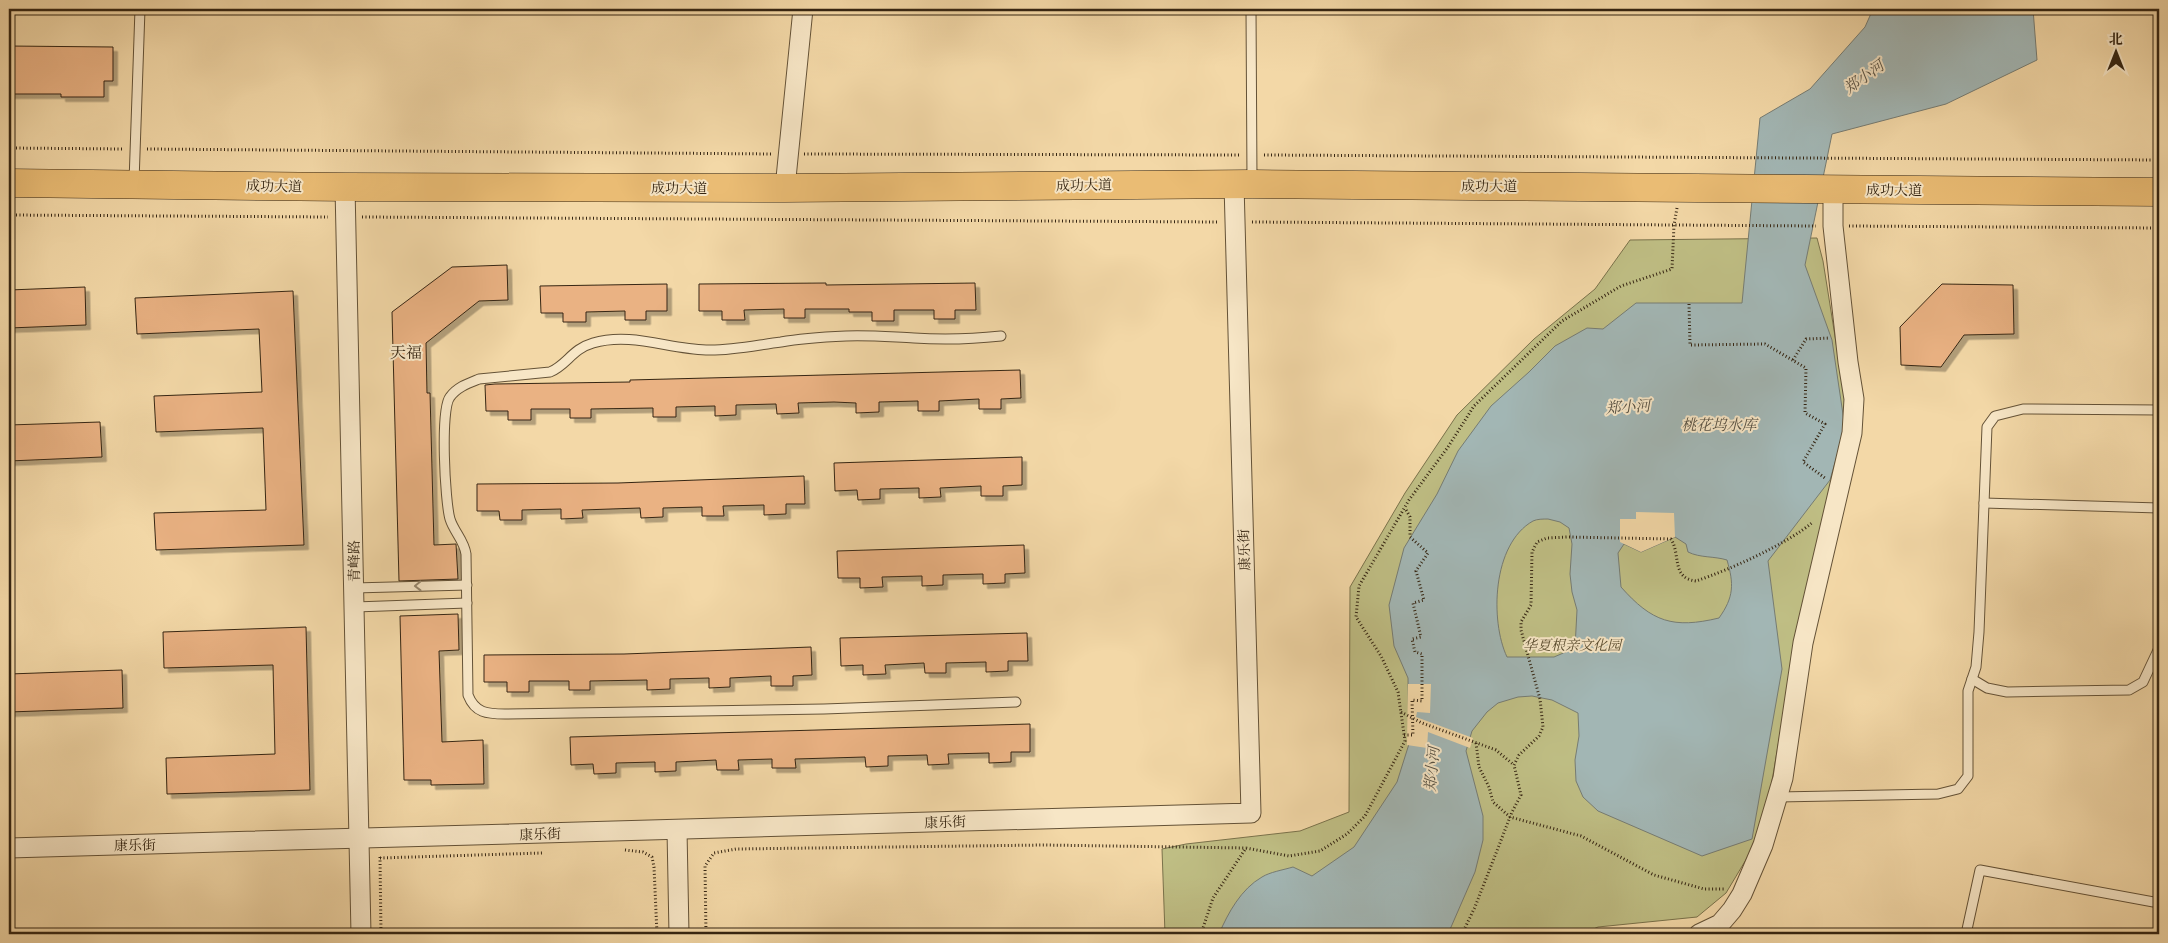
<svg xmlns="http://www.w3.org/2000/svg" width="2168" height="943" font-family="'IM FELL French Canon','Noto Serif SC',serif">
<defs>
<filter id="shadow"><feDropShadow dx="4.5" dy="4.5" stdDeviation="0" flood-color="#0004"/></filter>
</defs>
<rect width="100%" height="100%" fill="#f3d8a7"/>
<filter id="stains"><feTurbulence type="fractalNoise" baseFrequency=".004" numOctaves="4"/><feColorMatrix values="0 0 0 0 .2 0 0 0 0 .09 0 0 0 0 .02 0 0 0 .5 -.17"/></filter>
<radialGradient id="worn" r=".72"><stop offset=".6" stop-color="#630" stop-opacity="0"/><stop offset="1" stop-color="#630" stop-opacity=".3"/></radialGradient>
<polygon fill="#bfbe84" stroke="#7a724b" points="1817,238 1823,261 1849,424 1797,636 1769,798 1750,853 1726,893 1697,917 1598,927 1582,934 1165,934 1162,849 1186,844 1300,831 1349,812 1350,587 1405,493 1457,415 1534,339 1595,289 1630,240"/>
<path fill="#a2b6b4" stroke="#767c73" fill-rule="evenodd" d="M1873,9H2033L2037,60L1946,104L1832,134L1805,265L1832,340L1845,428L1830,480L1768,561L1782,669L1752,839L1702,856L1598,811L1583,797L1576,781L1575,760L1579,736L1578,713L1552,700L1532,696L1518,697L1498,703L1487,712L1472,731L1466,751L1483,816V840L1475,872L1448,934H1219C1228,913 1241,889 1262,877C1270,872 1283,870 1293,867L1312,876L1354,847L1397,782L1409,744L1408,678L1394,646L1389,605L1404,548L1437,494L1458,451L1491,406L1529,372L1555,346L1587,328L1603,329L1636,303H1742L1760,118L1810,89L1865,27ZM1548,519L1560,522L1569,528L1572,544L1570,574L1572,592L1577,610L1575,648L1554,657H1507C1490,621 1492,544 1533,521C1537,519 1543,519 1548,519ZM1675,537L1686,544L1688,552C1700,558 1714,556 1727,560C1734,584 1734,597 1719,618C1673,629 1652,622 1621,587L1618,553L1624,544L1641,552Z"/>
<g fill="#f3d8a7">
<polygon points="1636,512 1674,513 1675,537 1641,552 1620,542 1620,519 1636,519"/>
<polygon points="1408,684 1431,684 1430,713 1417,712 1416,717 1473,738 1470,748 1428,732 1427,748 1407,745"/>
</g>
<g fill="#eab283" stroke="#352512" filter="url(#shadow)">
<polygon points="9,46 113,47 113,81 104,81 104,97 61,97 61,94 9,94"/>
<polygon points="507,265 508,300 479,301 426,343 427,393 430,393 434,545 456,544 458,579 399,581 392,312 452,267"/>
<polygon points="826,283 826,285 975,283 976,310 955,310 955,319 934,319 934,310 894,310 894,321 872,321 872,312 849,312 849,309 805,309 805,318 784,318 784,309 744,310 745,320 722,320 722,311 699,311 699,284"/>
<polygon points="667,284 667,311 646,311 646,320 625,320 625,311 586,312 586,322 563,322 563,313 541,313 540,286"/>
<polygon points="1942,284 2013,285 2014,334 1964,335 1941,367 1901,365 1900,327"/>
<polygon points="85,287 86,325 9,328 9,290"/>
<polygon points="293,291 304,545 156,550 154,513 266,510 263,428 156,432 154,396 262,392 259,329 137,334 135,298"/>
<polygon points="1020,370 1021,398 1001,399 1001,409 979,409 979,399 939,401 939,411 918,411 918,401 879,402 879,412 856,413 856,403 834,402 798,403 799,413 777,414 776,404 736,405 736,415 715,416 715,406 676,407 676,417 653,417 653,408 591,409 591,418 570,418 570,409 531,409 531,420 508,420 508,411 486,411 485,385 495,384 630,382 630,380"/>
<polygon points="100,422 102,457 9,461 9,425"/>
<polygon points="1022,457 1022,485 1003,486 1003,496 981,496 981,486 940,488 941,497 919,498 919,488 880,489 880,499 858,500 857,490 835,491 834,463"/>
<polygon points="804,476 805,504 786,504 786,514 764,515 764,505 723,506 724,516 702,516 702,507 663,508 663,517 641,518 640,508 582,510 583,518 561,519 561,509 522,510 522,520 500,520 499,511 477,511 477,484 618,483"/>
<polygon points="1024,545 1025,573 1005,574 1005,583 983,584 983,574 943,575 943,585 922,586 922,576 882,577 883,587 860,588 860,578 838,578 837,551"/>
<polygon points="458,614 459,650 439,651 442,742 483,740 484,784 431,785 431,780 404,780 400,616"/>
<polygon points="306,627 310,790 167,794 166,758 275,754 273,665 164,668 163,632"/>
<polygon points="1027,633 1028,661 1008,661 1008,671 986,672 986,662 946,663 946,673 925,673 924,663 885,665 886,674 863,675 863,665 841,666 840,638"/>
<polygon points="811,647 812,675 793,676 793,686 771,686 771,676 730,678 730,687 709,688 709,678 670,679 670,689 647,690 647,680 590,681 590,690 569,690 569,681 529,681 529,692 507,692 507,682 484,682 484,655 624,654"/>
<polygon points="122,670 123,708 9,712 9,674"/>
<polygon points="1030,724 1030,752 1011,752 1011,762 989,763 989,753 948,754 949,764 928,765 927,755 888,756 888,766 866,767 865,757 795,759 796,768 772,768 772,759 738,760 739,770 717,770 716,760 676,762 676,771 655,772 655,762 616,763 616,773 594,774 593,764 571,765 570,737"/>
</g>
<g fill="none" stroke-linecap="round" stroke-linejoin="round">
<defs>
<g id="service">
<polyline points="1251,9 1252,181"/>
<polyline points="134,182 140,9"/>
<path d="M1001,336C973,339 943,340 914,338C891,337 869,335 846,336C824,337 803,338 781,342C757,345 731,351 706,350C668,349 631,332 593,343C572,349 567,365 550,372L479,379C469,383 457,387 450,397C440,409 445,502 450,519C454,532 464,540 466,554L468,695C475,713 487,714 505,714L824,709L1016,702"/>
<polyline points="1984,503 2159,508"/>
<polyline points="354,588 467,585"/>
<polyline points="355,607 467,603"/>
<polyline points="1972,679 1987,688 2007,692 2129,690 2143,682 2159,648"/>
<polyline points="1778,797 1938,794 1958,789 1968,776 1968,691 1976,667 1979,632 1987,427 1995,416 2023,409 2159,410"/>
<polyline points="1966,934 1980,870 2159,903"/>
</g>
<g id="minor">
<polyline points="345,187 361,934"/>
<polyline points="785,188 803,9"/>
<polyline points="677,830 679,934"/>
<polyline points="9,848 1251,813 1234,184"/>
<polyline points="1699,934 1720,924 1732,910 1742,894 1763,845 1783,778 1803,643 1852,433 1854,399 1848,362 1833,226 1833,189"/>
</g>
<polyline id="primary" points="9,183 345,187 785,188 1252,184 2159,192"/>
</defs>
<use href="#service" stroke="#645237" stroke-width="11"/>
<use href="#minor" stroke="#645237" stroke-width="21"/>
<use href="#primary" stroke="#352512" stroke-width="29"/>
<g stroke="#352512" stroke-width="3" stroke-dasharray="1 2.5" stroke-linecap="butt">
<polyline points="9,148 123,149"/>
<polyline points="147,149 773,154"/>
<polyline points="804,154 1241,155"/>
<polyline points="1264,155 2159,160"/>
<polyline points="9,215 328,217"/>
<polyline points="362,217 1218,222"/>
<polyline points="1252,222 1816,226"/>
<polyline points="1849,226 2159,228"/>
<polyline points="1689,304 1690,345 1765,344 1806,368 1805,413 1825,424 1803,462 1825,478"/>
<polyline points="1793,360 1806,339 1830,338"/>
<polyline points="1401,712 1422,723 1496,750 1514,765"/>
<polyline points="1404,735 1413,735 1412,700 1422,701 1422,654 1415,652 1412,639 1421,637 1413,603 1424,600 1416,571 1428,553 1410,537 1410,517 1405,508"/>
<polyline points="1476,743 1479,767 1489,787 1493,802 1510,817 1581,836 1654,875 1704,889 1725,889"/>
<polyline points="625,850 643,852 652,857 654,867 657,934"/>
<polyline points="380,857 381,934"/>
<polyline points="380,858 542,853"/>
<polyline points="706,934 705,866 714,853 736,849 1044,845 1246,848"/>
<polyline points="1201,934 1213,898 1246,848 1289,856 1320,851 1347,834 1365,816 1405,741 1398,692 1381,656 1356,617 1359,586 1409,500 1448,447 1474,406 1562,321 1621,286 1672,269 1674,225 1677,208"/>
<path d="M1462,934L1475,907L1512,812L1521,795L1514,765L1519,755L1539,736L1543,727L1540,699L1521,630V622L1531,605L1532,552L1537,542L1547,538L1568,537L1671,539C1681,555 1671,578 1696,581C1729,570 1787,544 1813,522"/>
</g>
<use href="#service" stroke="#f7e6c6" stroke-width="9"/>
<use href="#minor" stroke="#f7e6c6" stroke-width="19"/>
<use href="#primary" stroke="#eabc74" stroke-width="28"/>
</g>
<defs><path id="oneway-chevron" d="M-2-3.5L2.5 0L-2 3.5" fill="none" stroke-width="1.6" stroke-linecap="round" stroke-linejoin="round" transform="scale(1.25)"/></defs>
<use stroke="#96866c" href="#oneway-chevron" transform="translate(418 586) rotate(179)"/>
<g text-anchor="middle" stroke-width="4" stroke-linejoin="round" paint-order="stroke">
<g font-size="14" fill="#352512" stroke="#f7e6c6">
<text transform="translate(1084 185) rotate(-1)" y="5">成功大道</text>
<text transform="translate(274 186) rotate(1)" y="5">成功大道</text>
<text x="1489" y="191">成功大道</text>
<text x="679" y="193">成功大道</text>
<text x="1894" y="195">成功大道</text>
<text transform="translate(1244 550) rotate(-92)" y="5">康乐街</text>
<text transform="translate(354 561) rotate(-91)" y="5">青峰路</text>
<text transform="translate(945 822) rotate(-2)" y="5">康乐街</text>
<text transform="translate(540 834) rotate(-2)" y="5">康乐街</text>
<text transform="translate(135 845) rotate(-1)" y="5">康乐街</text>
</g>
<g font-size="14" font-style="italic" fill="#584b2e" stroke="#f7e6c6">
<text x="1572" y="650">华夏根亲文化园</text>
</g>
<g font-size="15" font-style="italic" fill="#565043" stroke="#f7e6c6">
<text transform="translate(1864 77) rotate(-36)" y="5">郑小河</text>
<text transform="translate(1628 407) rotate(-4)" y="5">郑小河</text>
<text x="1719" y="430">桃花坞水库</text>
<text transform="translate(1432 769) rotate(-85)" y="5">郑小河</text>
</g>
<g font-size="16" fill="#352512" stroke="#f7e6c6">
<text x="406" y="358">天福</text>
</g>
</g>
<rect width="2168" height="943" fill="none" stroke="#f3d8a7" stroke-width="30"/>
<rect x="10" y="10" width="2148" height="923" fill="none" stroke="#352512" stroke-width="2.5"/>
<rect x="15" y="15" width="2138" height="913" fill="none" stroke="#352512"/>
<g transform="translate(2116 52)" stroke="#f7e6c6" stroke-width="4" paint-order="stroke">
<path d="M0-4L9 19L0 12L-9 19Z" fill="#352512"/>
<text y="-8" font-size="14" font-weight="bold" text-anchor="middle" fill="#352512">北</text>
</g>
<rect width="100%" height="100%" filter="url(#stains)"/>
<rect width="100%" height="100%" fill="url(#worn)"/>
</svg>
